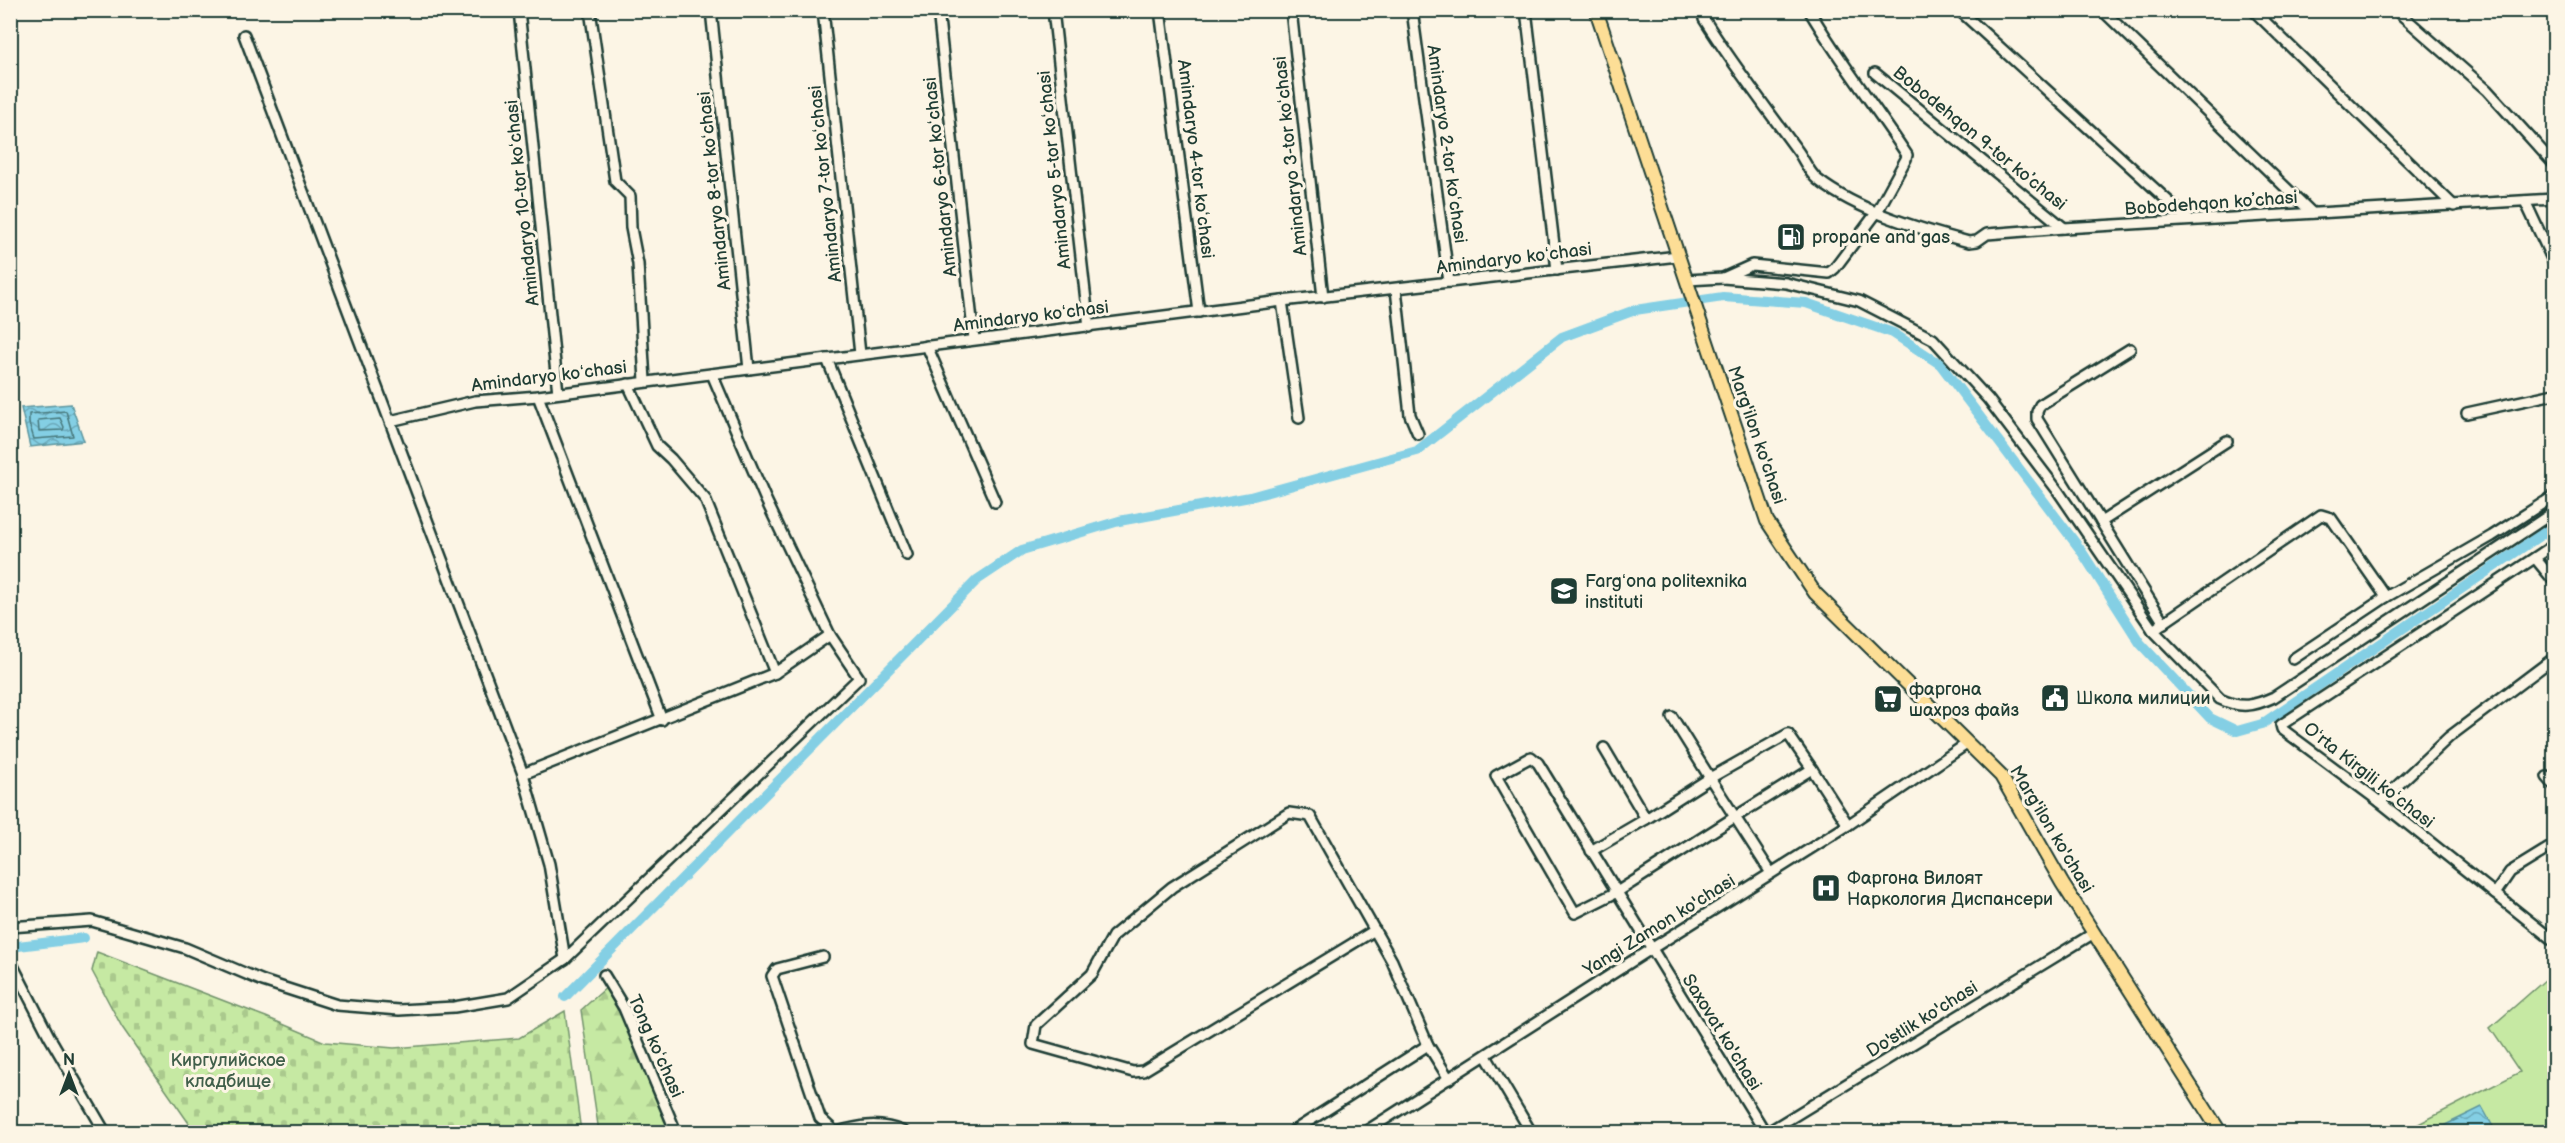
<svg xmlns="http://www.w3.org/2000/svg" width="2565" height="1143" font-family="'Balsamiq Sans',sans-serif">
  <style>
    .green { fill: #c6e9a3; stroke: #72936c; stroke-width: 1.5 }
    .forest { fill: url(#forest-firs); stroke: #72936c; stroke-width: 1.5 }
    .cemetery { fill: url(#cemetery-stones); stroke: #72936c; stroke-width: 1.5 }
    .water { fill: url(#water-waves); stroke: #5c959e; stroke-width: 1.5 }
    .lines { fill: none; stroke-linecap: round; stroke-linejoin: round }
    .shore { stroke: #47777a; stroke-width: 1.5 }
    .canal { stroke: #84cfe4; stroke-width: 10 }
    .minor-casing { stroke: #1f3d34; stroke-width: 14 }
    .major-casing { stroke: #1f3d34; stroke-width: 16 }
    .minor { stroke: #fcf5e5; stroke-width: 9 }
    .major { stroke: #fdde96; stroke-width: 12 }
    .labels { text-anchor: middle; stroke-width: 6; stroke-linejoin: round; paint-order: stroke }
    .street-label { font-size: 18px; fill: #1f3d34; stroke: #fcf5e5 }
    .poi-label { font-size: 18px; fill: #1f3d34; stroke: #fcf5e5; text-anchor: start }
    .park-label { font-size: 18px; fill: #405f4a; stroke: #fcf5e5 }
  </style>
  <defs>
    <pattern id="forest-firs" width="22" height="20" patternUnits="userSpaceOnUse" patternTransform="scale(1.5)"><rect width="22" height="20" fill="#c6e9a3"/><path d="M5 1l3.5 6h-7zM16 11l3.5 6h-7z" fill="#aac98d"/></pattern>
    <pattern id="cemetery-stones" width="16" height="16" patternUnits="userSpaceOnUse" patternTransform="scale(1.5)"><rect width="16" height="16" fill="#c6e9a3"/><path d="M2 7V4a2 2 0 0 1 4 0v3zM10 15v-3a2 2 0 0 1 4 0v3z" fill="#aac98d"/></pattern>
    <pattern id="water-waves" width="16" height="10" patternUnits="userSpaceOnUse" patternTransform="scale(1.5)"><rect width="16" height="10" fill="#84cfe4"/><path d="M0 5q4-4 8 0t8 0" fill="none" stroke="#6ba9ba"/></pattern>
  </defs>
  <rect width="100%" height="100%" fill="#fcf5e5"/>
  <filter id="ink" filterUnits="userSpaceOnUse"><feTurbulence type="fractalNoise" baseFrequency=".0167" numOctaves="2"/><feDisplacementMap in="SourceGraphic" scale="12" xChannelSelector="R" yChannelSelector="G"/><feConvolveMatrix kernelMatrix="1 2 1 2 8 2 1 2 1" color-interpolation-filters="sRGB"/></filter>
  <g filter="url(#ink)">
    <path class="green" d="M 2546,979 L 2554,988 L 2554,1132 L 2403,1132 L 2520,1072 L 2490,1028 Z"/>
    <path class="forest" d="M 608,986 L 668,1123 L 669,1132 L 599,1132 L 581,1010 Z"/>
    <path class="cemetery" d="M 97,952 L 266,1017 L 325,1042 L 394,1048 L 519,1038 L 565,1011 L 581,1132 L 195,1132 L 122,1027 L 92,971 Z"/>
    <g class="water">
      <path d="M 71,404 L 84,441 L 30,447 L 21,408 Z"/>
      <path d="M 2482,1107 L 2496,1132 L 2431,1132 Z"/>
    </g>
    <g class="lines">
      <g class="shore">
        <path d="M 66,411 L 73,436 L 34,439 L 29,423 L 29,414 Z"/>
        <path d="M 60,418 L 64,427 L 63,430 L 39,431 L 38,420 Z"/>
      </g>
      <g class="canal">
        <path d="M 10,947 L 84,938"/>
        <path d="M 565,997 L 977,580 L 1022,550 L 1119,521 L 1250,497 L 1417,451 L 1562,337 L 1635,310 L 1723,297 L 1806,303 L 1893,333 L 1940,364 L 2080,549 L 2140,643 L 2210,718 L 2237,731 L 2262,724 L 2554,526"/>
      </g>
      <g class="minor-casing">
        <g id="minor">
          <path d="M 519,10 L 558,393"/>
          <path d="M 590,10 L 615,181 L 630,196 L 631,228 L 638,264 L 645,381"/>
          <path d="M 711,10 L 749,369"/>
          <path d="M 823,10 L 860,354"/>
          <path d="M 938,10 L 974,339"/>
          <path d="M 1053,10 L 1089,327"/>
          <path d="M 1160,10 L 1199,312"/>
          <path d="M 1291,10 L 1323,297"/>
          <path d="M 1412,10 L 1449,282"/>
          <path d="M 1526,10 L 1557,270"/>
          <path d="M 1959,10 L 2189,220"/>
          <path d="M 2102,10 L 2312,213"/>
          <path d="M 2253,10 L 2454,206"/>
          <path d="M 2396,10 L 2487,90 L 2554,164"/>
          <path d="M 1704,19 C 1733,65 1765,106 1797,150 C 1804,159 1808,172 1818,180 C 1858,211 1920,229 1969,242 L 1977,241 L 1987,234 L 2064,228 L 2554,199"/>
          <path d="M 244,35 L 523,774 L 549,864 L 565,959"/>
          <path d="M 1875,73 L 2064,228"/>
          <path d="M 2525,201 L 2554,263"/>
          <path d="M 1723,278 L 1786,283 L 1859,301 L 1933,339 L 1988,399 L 2058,491 L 2153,630 L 2220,699 C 2241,709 2254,706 2274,697 L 2554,512"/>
          <path d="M 1687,280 L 1723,278 L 1752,265 L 1829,273 L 1835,268 L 1877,212 L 1906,159 L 1907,155 C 1875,106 1839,61 1809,10"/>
          <path d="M 1396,289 L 1410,415 L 1418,434"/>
          <path d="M 1282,301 L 1299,418"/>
          <path d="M 927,346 L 995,502"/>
          <path d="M 2130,349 L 2040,405 L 2037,412 L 2037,419 L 2164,623"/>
          <path d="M 827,359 L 907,555"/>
          <path d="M 712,374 L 765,498 L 830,635"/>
          <path d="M 628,384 L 657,446 L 671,459 L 705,499 L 775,673"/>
          <path d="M 538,396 L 662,720"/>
          <path d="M 2467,413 L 2554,394"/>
          <path d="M 390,421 L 475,401 L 538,396 L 1282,301 L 1678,256"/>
          <path d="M 2101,522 L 2227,441"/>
          <path d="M 2554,545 L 2281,725 L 2282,729 L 2380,802 L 2554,941"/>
          <path d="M 2535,558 L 2554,581"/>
          <path d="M 2153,630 L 2321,515 L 2331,518 L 2386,597 L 2492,536 L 2554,496"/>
          <path d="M 2293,659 L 2386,597"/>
          <path d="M 1672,717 L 1710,778 L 1788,734 L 1812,769 L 1735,817 L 1771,873"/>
          <path d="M 1604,748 L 1646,819 L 1710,778 L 1735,817 L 1617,892 L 1538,763 L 1531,757 L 1496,776 L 1575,913 L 1617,892 L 1765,1132"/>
          <path d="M 1812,769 L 1848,825"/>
          <path d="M 2547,777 L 2554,785"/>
          <path d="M 2380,802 L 2449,737 L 2554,658"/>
          <path d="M 1591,851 L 1646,819"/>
          <path d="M 2495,894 L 2510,872 L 2554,845"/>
          <path d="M 10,927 L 92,921 L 185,948 L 263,981 L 337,1005 L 399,1010 L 454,1007 L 508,998 L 565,959 L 859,678 L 830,635 L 775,673 L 523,774"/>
          <path d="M 1375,930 L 1143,1071 L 1133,1072 L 1033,1044 L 1036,1025 L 1092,974 L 1113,936 L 1172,887 L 1289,813 L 1310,816 L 1392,961 L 1428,1045 L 1449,1079"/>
          <path d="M 823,957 L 777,969 L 772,976 L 820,1118 L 835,1132"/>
          <path d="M 11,962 L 49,1036 L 105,1132"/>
          <path d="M 604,975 L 624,1008 L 676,1132"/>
          <path d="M 1486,1056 L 1531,1132"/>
          <path d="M 837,1132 C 861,1125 880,1122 904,1132"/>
          <path d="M 1292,1132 L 1428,1045"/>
          <path d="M 1365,1132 L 1651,949 L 1848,825 L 1968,743"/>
          <path d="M 1768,1132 L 2094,933"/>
        </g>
      </g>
      <g class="major-casing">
        <path id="major" d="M 1596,10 L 1767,521 L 1815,593 L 2001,776 L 2062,883 L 2220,1132"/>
      </g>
      <use href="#minor" class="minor"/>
      <use href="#major" class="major"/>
    </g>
  </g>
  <defs>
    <g id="fuel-square" transform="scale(1.5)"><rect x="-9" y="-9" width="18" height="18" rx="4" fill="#1f3d34" stroke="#fcf5e5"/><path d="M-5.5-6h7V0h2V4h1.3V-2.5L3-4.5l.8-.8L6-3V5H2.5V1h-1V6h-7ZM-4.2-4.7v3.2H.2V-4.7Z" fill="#fff"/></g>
    <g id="university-square" transform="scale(1.5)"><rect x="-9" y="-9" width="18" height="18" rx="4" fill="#1f3d34" stroke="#fcf5e5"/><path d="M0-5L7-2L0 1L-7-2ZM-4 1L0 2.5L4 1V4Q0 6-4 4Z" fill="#fff"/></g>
    <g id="civic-square" transform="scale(1.5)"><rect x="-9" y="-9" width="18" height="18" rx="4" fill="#1f3d34" stroke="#fcf5e5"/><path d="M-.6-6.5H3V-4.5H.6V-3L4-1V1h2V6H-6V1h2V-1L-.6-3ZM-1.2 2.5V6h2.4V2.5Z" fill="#fff"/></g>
    <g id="supermarket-square" transform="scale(1.5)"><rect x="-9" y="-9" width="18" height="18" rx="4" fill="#1f3d34" stroke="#fcf5e5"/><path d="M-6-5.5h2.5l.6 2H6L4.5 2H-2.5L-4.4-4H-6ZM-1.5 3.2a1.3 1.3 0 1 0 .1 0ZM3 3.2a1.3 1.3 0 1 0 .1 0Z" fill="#fff"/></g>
    <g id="hospital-square" transform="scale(1.5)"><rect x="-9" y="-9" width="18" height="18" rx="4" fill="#1f3d34" stroke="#fcf5e5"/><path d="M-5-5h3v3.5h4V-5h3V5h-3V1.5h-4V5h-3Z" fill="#fff"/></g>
  </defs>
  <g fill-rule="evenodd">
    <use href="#fuel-square" x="1791" y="237"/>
    <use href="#university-square" x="1564" y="591"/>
    <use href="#civic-square" x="2055" y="698"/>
    <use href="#supermarket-square" x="1888" y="699"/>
    <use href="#hospital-square" x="1826" y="888"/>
  </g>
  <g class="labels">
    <g class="street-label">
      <text transform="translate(1980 138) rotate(39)" y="6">Bobodehqon 9-tor koʼchasi</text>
      <text transform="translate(1447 144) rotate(82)" y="6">Amindaryo 2-tor koʻchasi</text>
      <text transform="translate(1290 156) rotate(-96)" y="6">Amindaryo 3-tor koʻchasi</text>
      <text transform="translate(1196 159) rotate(83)" y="6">Amindaryo 4-tor koʻchasi</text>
      <text transform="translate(1054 170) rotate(-96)" y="6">Amindaryo 5-tor koʻchasi</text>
      <text transform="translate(940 177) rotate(-96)" y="6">Amindaryo 6-tor koʻchasi</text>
      <text transform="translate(825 184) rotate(-96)" y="6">Amindaryo 7-tor koʻchasi</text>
      <text transform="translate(714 191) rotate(-96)" y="6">Amindaryo 8-tor koʻchasi</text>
      <text transform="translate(522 203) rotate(-96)" y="6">Amindaryo 10-tor koʻchasi</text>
      <text transform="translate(2211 203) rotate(-4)" y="6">Bobodehqon koʼchasi</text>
      <text transform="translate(1514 258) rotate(-7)" y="6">Amindaryo koʻchasi</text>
      <text transform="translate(1031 316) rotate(-7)" y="6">Amindaryo koʻchasi</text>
      <text transform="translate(549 376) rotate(-7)" y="6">Amindaryo koʻchasi</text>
      <text transform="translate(1757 435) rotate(71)" y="6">Marg'ilon ko'chasi</text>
      <text transform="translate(2369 775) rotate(38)" y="6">Oʻrta Kirgili koʻchasi</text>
      <text transform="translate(2052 829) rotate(59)" y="6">Marg'ilon ko'chasi</text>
      <text transform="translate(1659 925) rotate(-32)" y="6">Yangi Zamon ko'chasi</text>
      <text transform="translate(1922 1019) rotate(-32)" y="6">Do'stlik ko'chasi</text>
      <text transform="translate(1722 1032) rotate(58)" y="6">Saxovat ko'chasi</text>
      <text transform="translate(656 1046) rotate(66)" y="6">Tong koʻchasi</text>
    </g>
    <g class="poi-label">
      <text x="1812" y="243">propane and gas</text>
      <text x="1585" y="587">Fargʻona politexnika<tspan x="1585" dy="21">instituti</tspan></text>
      <text x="1909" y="695">фаргона<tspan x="1909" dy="21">шахроз файз</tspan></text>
      <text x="2076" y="704">Школа милиции</text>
      <text x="1847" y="884">Фаргона Вилоят<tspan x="1847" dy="21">Наркология Диспансери</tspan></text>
    </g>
    <g class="park-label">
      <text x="228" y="1066">Киргулийское<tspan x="228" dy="21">кладбище</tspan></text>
    </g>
  </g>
  <rect width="2565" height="1143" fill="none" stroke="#fcf5e5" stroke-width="36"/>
  <rect x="18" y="18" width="2529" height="1107" fill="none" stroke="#1f3d34" stroke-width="2" filter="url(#ink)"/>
  <g transform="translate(69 1074)" stroke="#fcf5e5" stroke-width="4.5" paint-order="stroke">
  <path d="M0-4.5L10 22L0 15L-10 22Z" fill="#1f3d34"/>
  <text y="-9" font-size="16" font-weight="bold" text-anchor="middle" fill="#1f3d34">N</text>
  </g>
</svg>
